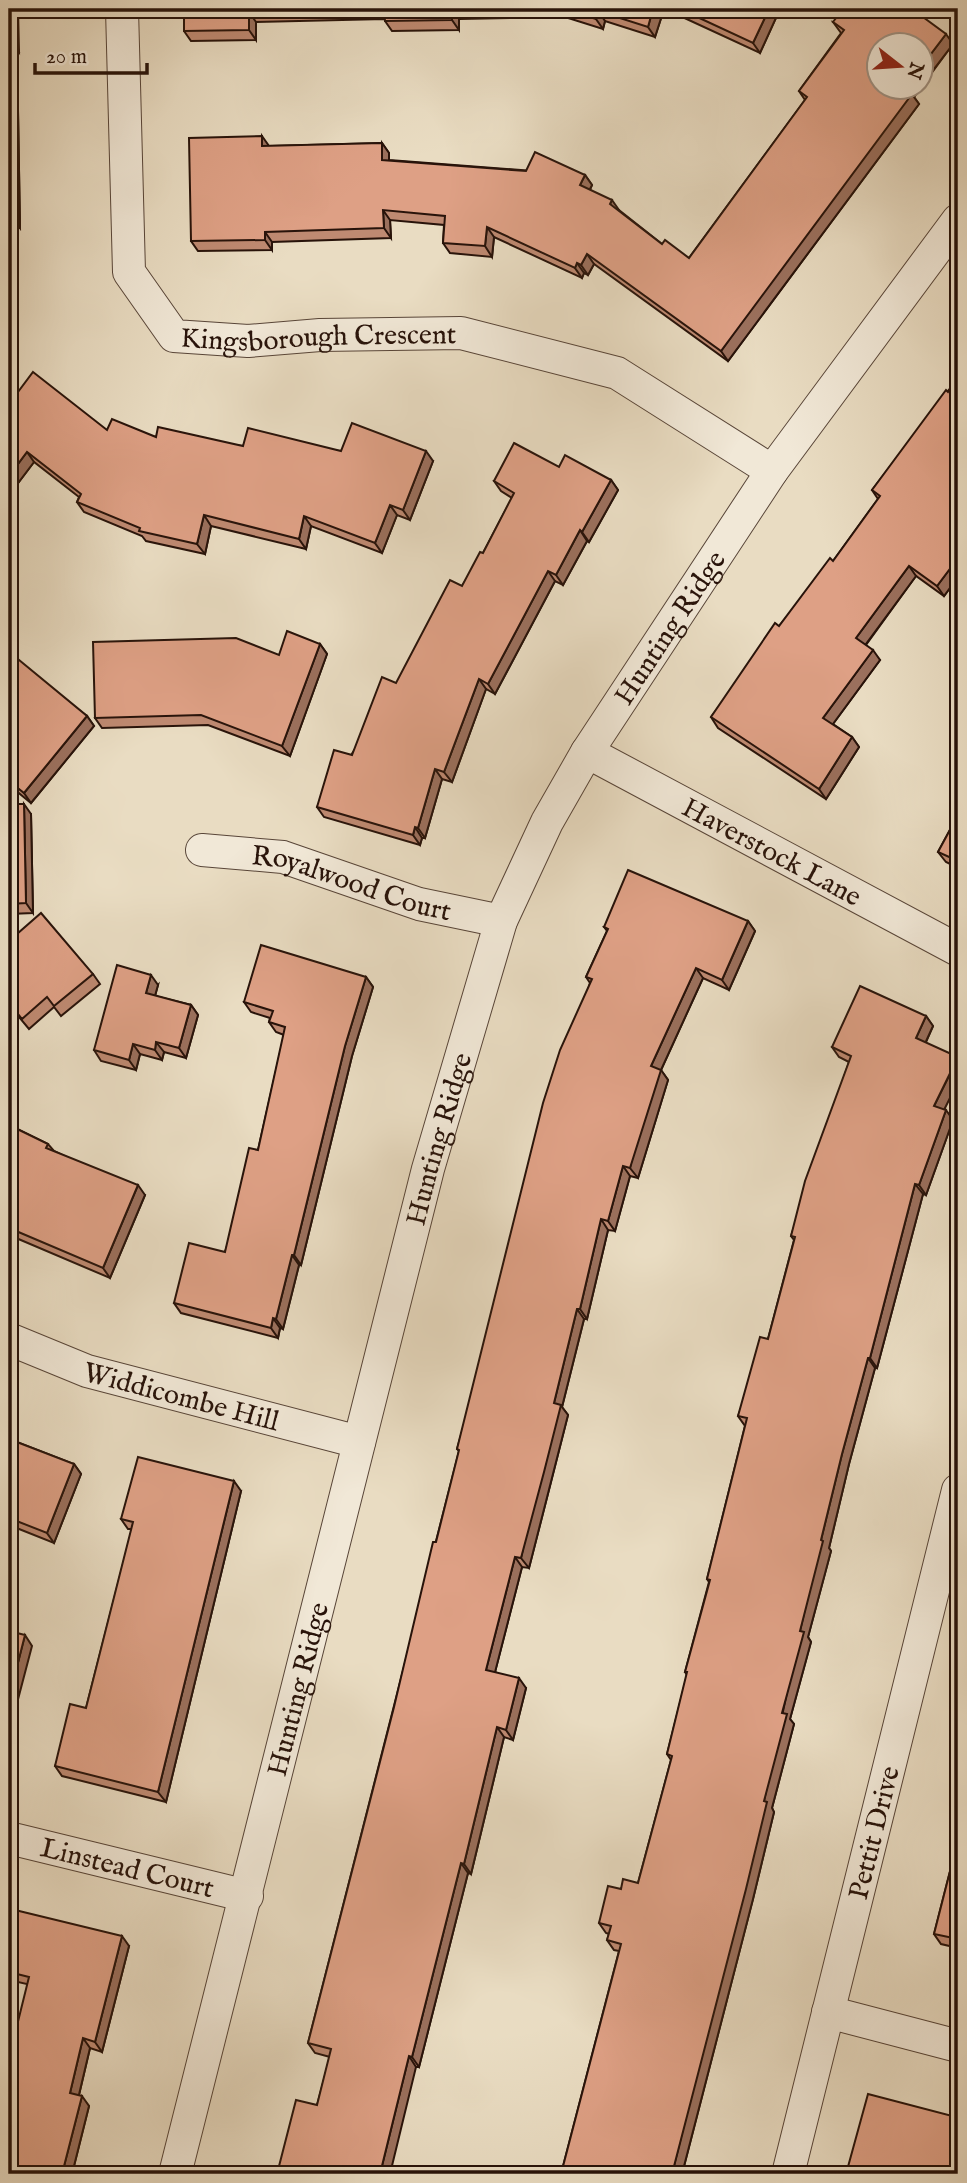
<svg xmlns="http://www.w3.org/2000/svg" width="967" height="2183" font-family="'IM FELL English',serif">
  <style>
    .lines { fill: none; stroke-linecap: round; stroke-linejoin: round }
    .minor-casing { stroke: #584538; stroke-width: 34 }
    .minor { stroke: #f1e8d7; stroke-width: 32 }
    .wall { fill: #bf8a72; stroke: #28130a; stroke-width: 2 }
    .shaded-wall { fill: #9b705d; stroke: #28130a; stroke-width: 2 }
    .building { fill: #dea085; stroke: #28130a; stroke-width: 2 }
    .labels { text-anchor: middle; stroke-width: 5; stroke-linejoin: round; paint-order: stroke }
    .street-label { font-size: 28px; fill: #28130a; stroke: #f1e8d7 }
  </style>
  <rect width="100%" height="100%" fill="#e9dcc2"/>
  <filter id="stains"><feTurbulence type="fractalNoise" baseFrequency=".00286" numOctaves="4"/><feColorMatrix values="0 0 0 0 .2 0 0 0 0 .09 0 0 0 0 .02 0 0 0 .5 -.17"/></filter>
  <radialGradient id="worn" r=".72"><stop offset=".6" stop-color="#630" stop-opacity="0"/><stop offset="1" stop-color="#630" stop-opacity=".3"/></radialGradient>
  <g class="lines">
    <g class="minor-casing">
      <g id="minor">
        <path id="s1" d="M 122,9 L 129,272 L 174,336 L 248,341 L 320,335 L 461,333 L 617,373 L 772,471"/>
        <path id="s2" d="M 587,752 L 958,950"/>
        <path id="s3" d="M 202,850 L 283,857 L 419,904 L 501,921"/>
        <path id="s4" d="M 9,1339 L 87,1371 L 359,1442"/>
        <path id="s5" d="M 9,1838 L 247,1896"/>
        <path d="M 828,2012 L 958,2046"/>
        <path id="s6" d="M 175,2174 L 428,1169 L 501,921 L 547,822 L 587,752 L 772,471 L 958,220"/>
        <path id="s7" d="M 788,2174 L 958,1490"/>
      </g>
    </g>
    <use href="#minor" class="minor"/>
  </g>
  <g class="wall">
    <path d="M 9,9 L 19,52 L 17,52 L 20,228 L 11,228 L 11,244 L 9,244 Z"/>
    <path d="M 184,9 L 664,9 L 655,37 L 605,21 L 603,29 L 565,17 L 459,19 L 459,30 L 392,31 L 385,21 L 385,19 L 256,22 L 256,40 L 191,41 L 184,31 Z"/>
    <path d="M 665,9 L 780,9 L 760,53 Z"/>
    <path d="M 833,22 L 953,44 L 914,97 L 919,104 L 728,361 L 594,264 L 588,275 L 584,273 L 582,278 L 494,237 L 492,257 L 450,253 L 443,243 L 444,225 L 390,220 L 391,238 L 272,242 L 272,250 L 198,251 L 191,241 L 269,146 L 382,143 L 389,153 L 389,160 L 585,175 L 592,185 L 590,190 L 619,210 L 662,244 L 689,258 L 805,100 L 799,91 L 841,33 Z"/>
    <path d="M 958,378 L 958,577 L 944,596 L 916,576 L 866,645 L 880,660 L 833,724 L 852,737 L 859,747 L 826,799 L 718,728 L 711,717 L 779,626 L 833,561 L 878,499 L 872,490 Z"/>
    <path d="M 9,404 L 107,430 L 156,437 L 243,446 L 341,451 L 433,461 L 410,520 L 397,515 L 382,553 L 311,526 L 306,549 L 211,526 L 205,554 L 146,541 L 142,536 L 84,512 L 77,502 L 79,497 L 34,462 L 9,495 Z"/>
    <path d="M 559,467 L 611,480 L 618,490 L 589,542 L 587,541 L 563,585 L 555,581 L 495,694 L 486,689 L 452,782 L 442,779 L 425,838 L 422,838 L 420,845 L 324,817 L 317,807 L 462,586 L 483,553 L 512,498 L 501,491 L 494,481 Z"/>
    <path d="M 320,644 L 327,654 L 290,756 L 208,725 L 102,728 L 95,718 L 279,655 Z"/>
    <path d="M 9,660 L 87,716 L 94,726 L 31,803 L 9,785 Z"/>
    <path d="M 9,804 L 31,814 L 33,913 L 9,914 Z"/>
    <path d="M 958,815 L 958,868 L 946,862 L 938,852 Z"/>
    <path d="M 748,921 L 755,931 L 729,990 L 703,978 L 661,1070 L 668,1080 L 638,1178 L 630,1176 L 615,1231 L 608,1230 L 587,1319 L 584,1319 L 562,1407 L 568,1415 L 551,1482 L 529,1568 L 522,1567 L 495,1672 L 526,1688 L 513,1740 L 504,1737 L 471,1874 L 468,1873 L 419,2067 L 416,2067 L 317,2105 L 330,2057 L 315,2053 L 308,2043 L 459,1451 L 457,1449 L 590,983 L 586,977 L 607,931 L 604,927 Z"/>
    <path d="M 9,941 L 93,974 L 100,984 L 61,1016 L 54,1007 L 29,1029 L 9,1005 Z"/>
    <path d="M 366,977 L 373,987 L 352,1056 L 301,1265 L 299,1265 L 283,1329 L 280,1328 L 278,1338 L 181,1313 L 174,1303 L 225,1252 L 258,1150 L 284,1035 L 276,1032 L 269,1022 L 270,1018 L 251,1012 L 244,1002 Z"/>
    <path d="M 158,985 L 155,996 L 191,1005 L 198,1015 L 186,1058 L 164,1052 L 162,1060 L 140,1054 L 136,1070 L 101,1061 L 94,1050 Z"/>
    <path d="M 926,1016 L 933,1026 L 926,1042 L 945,1110 L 953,1120 L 926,1195 L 923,1194 L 877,1368 L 875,1368 L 849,1464 L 829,1548 L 831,1551 L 808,1637 L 811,1642 L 790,1719 L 794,1724 L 772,1808 L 774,1812 L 753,1899 L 682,2174 L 561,2174 L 619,1951 L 614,1950 L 607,1940 L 609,1934 L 606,1933 L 599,1923 L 621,1889 L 638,1883 L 671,1760 L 667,1754 L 687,1675 L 685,1672 L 709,1582 L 707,1579 L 745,1426 L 738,1416 L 768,1339 L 794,1240 L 791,1236 L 849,1062 L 839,1057 L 832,1047 Z"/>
    <path d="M 9,1125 L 48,1144 L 54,1151 L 145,1195 L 110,1278 L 9,1235 Z"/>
    <path d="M 9,1439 L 74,1464 L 81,1474 L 54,1543 L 9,1525 Z"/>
    <path d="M 241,1491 L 166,1802 L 62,1776 L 55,1766 L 86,1708 L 132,1529 L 128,1529 L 121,1519 Z"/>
    <path d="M 958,1840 L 958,1948 L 941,1944 L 934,1934 Z"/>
    <path d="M 9,1937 L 129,1946 L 102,2052 L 90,2048 L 79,2095 L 89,2106 L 72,2174 L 27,1984 L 9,1980 Z"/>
  </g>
  <g class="shaded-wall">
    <path d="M 11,9 L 18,9 L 19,52 L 12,42 Z"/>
    <path d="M 452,9 L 459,19 L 459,30 L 452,20 Z"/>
    <path d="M 653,9 L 664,9 L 655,37 L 648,27 Z"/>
    <path d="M 769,9 L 780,9 L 760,53 L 753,43 Z"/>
    <path d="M 598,11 L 605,21 L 603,29 L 596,19 Z"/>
    <path d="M 249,12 L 256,22 L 256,40 L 249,30 Z"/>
    <path d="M 946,34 L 953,44 L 921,86 L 921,67 Z"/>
    <path d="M 10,42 L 17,52 L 20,228 L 13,218 Z"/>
    <path d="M 906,88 L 921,88 L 914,97 L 919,104 L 728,361 L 721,351 Z"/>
    <path d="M 262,136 L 269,146 L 262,146 Z"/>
    <path d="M 382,143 L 389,153 L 389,170 L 382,160 Z"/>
    <path d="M 585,175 L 592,185 L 587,195 L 580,185 Z"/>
    <path d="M 612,200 L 619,210 L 617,214 L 610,204 Z"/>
    <path d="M 383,210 L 390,220 L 391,238 L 384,228 Z"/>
    <path d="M 9,224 L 11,228 L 11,244 L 9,240 Z"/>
    <path d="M 487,227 L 494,237 L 492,257 L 485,246 Z"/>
    <path d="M 265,232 L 272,242 L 272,250 L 265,240 Z"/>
    <path d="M 587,254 L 594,264 L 588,275 L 581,265 Z"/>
    <path d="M 577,263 L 584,273 L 582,278 L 575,268 Z"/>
    <path d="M 426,451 L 433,461 L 410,520 L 403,510 Z"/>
    <path d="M 27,452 L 34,462 L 9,495 L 9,476 Z"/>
    <path d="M 611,480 L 618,490 L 589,542 L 582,532 Z"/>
    <path d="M 390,505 L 397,515 L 382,553 L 375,543 Z"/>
    <path d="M 204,515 L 211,526 L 205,554 L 197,544 Z"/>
    <path d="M 304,516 L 311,526 L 306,549 L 299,539 Z"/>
    <path d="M 580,530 L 587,541 L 563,585 L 556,575 Z"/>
    <path d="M 958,558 L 958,577 L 944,596 L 937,586 Z"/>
    <path d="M 909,566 L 916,576 L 863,648 L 856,638 Z"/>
    <path d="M 548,571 L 555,581 L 495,694 L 488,684 Z"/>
    <path d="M 320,644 L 327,654 L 290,756 L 282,746 Z"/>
    <path d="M 873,650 L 880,660 L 830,728 L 823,718 Z"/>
    <path d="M 479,679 L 486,689 L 452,782 L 444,772 Z"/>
    <path d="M 87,716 L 94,726 L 31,803 L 24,793 Z"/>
    <path d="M 852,737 L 859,747 L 826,799 L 819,789 Z"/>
    <path d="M 435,769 L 442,779 L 425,838 L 418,828 Z"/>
    <path d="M 24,804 L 31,814 L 33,913 L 26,903 Z"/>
    <path d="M 415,827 L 422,838 L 420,845 L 413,835 Z"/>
    <path d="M 748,921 L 755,931 L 729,990 L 722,980 Z"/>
    <path d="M 696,968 L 703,978 L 661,1070 L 668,1080 L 638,1178 L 630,1168 L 651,1066 Z"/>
    <path d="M 151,975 L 158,985 L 153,1003 L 146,993 Z"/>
    <path d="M 366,977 L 373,987 L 352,1056 L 301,1265 L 294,1255 L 345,1046 Z"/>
    <path d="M 191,1005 L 198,1015 L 186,1058 L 179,1048 Z"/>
    <path d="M 926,1016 L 933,1026 L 923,1048 L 916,1038 Z"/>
    <path d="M 156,1042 L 164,1052 L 162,1060 L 155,1050 Z"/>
    <path d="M 133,1044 L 140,1054 L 136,1070 L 129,1060 Z"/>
    <path d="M 958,1058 L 958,1082 L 941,1116 L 934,1106 Z"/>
    <path d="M 946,1110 L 953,1120 L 926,1195 L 919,1185 Z"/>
    <path d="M 623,1166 L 630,1176 L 615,1231 L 608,1221 Z"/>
    <path d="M 915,1184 L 923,1194 L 877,1368 L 870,1358 Z"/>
    <path d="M 138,1185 L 145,1195 L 110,1278 L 103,1268 Z"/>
    <path d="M 601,1219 L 608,1230 L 587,1319 L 580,1309 Z"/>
    <path d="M 292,1255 L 299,1265 L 283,1329 L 276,1319 Z"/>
    <path d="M 577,1309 L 584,1319 L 562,1407 L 568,1415 L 529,1568 L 521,1558 L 554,1403 Z"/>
    <path d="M 273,1318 L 280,1328 L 278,1338 L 271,1328 Z"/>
    <path d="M 868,1358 L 875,1368 L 849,1464 L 829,1548 L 831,1551 L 808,1637 L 811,1642 L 790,1719 L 794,1724 L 772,1808 L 774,1812 L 753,1899 L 682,2174 L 672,2174 L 764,1801 L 800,1631 L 821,1540 L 842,1454 Z"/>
    <path d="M 74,1464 L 81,1474 L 54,1543 L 47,1533 Z"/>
    <path d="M 234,1481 L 241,1491 L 166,1802 L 158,1792 Z"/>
    <path d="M 515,1557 L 522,1567 L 493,1680 L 486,1670 Z"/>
    <path d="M 25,1635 L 32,1646 L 11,1726 L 9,1723 L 9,1698 Z"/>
    <path d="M 519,1678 L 526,1688 L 513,1740 L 506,1730 Z"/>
    <path d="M 497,1727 L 504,1737 L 471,1874 L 464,1864 Z"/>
    <path d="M 461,1863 L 468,1873 L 419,2067 L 412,2057 Z"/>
    <path d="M 122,1936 L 129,1946 L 102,2052 L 95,2042 Z"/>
    <path d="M 83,2038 L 90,2048 L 77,2103 L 70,2093 Z"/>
    <path d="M 409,2056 L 416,2067 L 390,2174 L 380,2174 Z"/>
    <path d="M 82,2096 L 89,2106 L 72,2174 L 62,2174 Z"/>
  </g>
  <g class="building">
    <path d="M 9,9 L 11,9 L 12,42 L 10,42 L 13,218 L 9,218 Z"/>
    <path d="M 184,9 L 462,9 L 452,9 L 452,20 L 385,21 L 384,9 L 249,12 L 249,30 L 184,31 Z"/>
    <path d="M 563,9 L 653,9 L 648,27 L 598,11 L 596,19 Z"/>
    <path d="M 680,9 L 769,9 L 753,43 Z"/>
    <path d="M 843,9 L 912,9 L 946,34 L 921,67 L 921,46 L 879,46 L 879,88 L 906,88 L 905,89 L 912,94 L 721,351 L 587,254 L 581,265 L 577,263 L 575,268 L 487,227 L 485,246 L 443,243 L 445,216 L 383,210 L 384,228 L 265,232 L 265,240 L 191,241 L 189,138 L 262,136 L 262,146 L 382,143 L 382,160 L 526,171 L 535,152 L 585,175 L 580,185 L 612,200 L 610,204 L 662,244 L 665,240 L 689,258 L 807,97 L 799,91 L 844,30 L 833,22 Z"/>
    <path d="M 33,372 L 107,430 L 112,419 L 156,437 L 158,427 L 243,446 L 248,428 L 341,451 L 352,423 L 426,451 L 403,510 L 390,505 L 375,543 L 304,516 L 299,539 L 204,515 L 197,544 L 139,531 L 140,528 L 77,502 L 81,494 L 27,452 L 9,476 L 9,404 Z"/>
    <path d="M 958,378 L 958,558 L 937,586 L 909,566 L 856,638 L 873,650 L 823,718 L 852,737 L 819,789 L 711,717 L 775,623 L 779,626 L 830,558 L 833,561 L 880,496 L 872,490 L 946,390 L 948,392 Z"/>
    <path d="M 514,443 L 559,467 L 565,455 L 611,480 L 582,532 L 580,530 L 556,575 L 548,571 L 488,684 L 479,679 L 444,772 L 435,769 L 418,828 L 415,827 L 413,835 L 317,807 L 334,750 L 352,755 L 382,677 L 396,683 L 450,580 L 462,586 L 480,552 L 483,553 L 514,493 L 494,481 Z"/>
    <path d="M 287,631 L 320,644 L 282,746 L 201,715 L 95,718 L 93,642 L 236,638 L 279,655 Z"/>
    <path d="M 13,655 L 87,716 L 24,793 L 9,781 L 9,660 Z"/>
    <path d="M 9,804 L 24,804 L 26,903 L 9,904 Z"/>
    <path d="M 958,815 L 958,861 L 938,852 Z"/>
    <path d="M 628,870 L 748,921 L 722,980 L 696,968 L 651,1066 L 661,1070 L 630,1168 L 623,1166 L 608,1221 L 601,1219 L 580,1309 L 577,1309 L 554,1403 L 561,1405 L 544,1472 L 521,1558 L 515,1557 L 486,1670 L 519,1678 L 506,1730 L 497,1727 L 464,1864 L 461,1863 L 412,2057 L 409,2056 L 380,2174 L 277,2174 L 296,2100 L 317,2105 L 331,2049 L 308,2043 L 394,1707 L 433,1542 L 436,1542 L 459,1450 L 457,1449 L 543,1103 L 560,1050 L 592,979 L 586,977 L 608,929 L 604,927 Z"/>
    <path d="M 41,913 L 93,974 L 54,1006 L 47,997 L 22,1019 L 9,1003 L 9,941 Z"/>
    <path d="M 261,945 L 366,977 L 345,1046 L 294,1255 L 292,1255 L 276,1319 L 273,1318 L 271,1328 L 174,1303 L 189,1243 L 225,1252 L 249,1148 L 258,1150 L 285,1027 L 269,1022 L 273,1011 L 244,1002 Z"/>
    <path d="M 117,965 L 151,975 L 146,993 L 191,1005 L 179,1048 L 156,1042 L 155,1050 L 133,1044 L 129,1060 L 94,1050 Z"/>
    <path d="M 860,986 L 926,1016 L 916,1038 L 958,1057 L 934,1106 L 946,1110 L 919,1185 L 915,1184 L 870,1358 L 868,1358 L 842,1454 L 821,1540 L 823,1541 L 800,1631 L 804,1632 L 782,1713 L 787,1714 L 764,1801 L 767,1802 L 746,1889 L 672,2174 L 561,2174 L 621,1944 L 607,1940 L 611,1926 L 599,1923 L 608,1886 L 621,1889 L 623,1879 L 638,1883 L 672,1756 L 667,1754 L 687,1672 L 685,1672 L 710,1580 L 707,1579 L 747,1418 L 738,1416 L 760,1337 L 768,1339 L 795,1237 L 791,1236 L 805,1181 L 851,1056 L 832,1047 Z"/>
    <path d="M 9,1125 L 48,1144 L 46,1148 L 138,1185 L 103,1268 L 9,1228 Z"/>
    <path d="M 9,1439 L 74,1464 L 47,1533 L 9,1518 Z"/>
    <path d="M 138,1457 L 234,1481 L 158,1792 L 55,1766 L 70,1704 L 86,1708 L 133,1522 L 121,1519 Z"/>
    <path d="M 9,1631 L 25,1635 L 9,1698 Z"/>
    <path d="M 958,1840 L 958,1939 L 934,1934 Z"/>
    <path d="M 15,1910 L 122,1936 L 95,2042 L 83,2038 L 70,2093 L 82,2096 L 62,2174 L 9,2174 L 9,2058 L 29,1977 L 9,1972 L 9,1937 Z"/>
    <path d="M 868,2094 L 952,2116 L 952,2113 L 958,2114 L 958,2174 L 846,2174 Z"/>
  </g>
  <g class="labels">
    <g class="street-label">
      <text dy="10" stroke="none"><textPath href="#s1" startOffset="486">Kingsborough Crescent</textPath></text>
      <text dy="10" stroke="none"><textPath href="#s6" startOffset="1634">Hunting Ridge</textPath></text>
      <text dy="10" stroke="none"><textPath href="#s2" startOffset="210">Haverstock Lane</textPath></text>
      <text dy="10" stroke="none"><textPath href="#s3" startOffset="154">Royalwood Court</textPath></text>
      <text dy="10" stroke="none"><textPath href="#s6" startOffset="1068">Hunting Ridge</textPath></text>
      <text dy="10" stroke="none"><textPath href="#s4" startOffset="182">Widdicombe Hill</textPath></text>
      <text dy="10" stroke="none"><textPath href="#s6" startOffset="500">Hunting Ridge</textPath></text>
      <text dy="10" stroke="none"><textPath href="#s7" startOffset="352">Pettit Drive</textPath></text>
      <text dy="10" stroke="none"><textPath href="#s5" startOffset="122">Linstead Court</textPath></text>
    </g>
  </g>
  <rect width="967" height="2183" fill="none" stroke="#e9dcc2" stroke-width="35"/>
  <rect x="10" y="10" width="946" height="2162" fill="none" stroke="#28130a" stroke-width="3.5"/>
  <rect x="18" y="18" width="932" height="2148" fill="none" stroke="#28130a" stroke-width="2"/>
  <g transform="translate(900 66) rotate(107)"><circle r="33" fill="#f1e8d7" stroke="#a19385" stroke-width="2"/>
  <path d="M0-5L12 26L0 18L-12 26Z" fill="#8f2418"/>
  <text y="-10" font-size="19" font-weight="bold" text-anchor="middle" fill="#28130a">N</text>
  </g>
  <path d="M35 63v10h112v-10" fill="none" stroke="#28130a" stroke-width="3.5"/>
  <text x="46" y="63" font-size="21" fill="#28130a" stroke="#f1e8d7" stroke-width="5" paint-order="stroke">20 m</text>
  <rect width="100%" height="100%" filter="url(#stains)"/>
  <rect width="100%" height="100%" fill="url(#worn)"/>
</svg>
